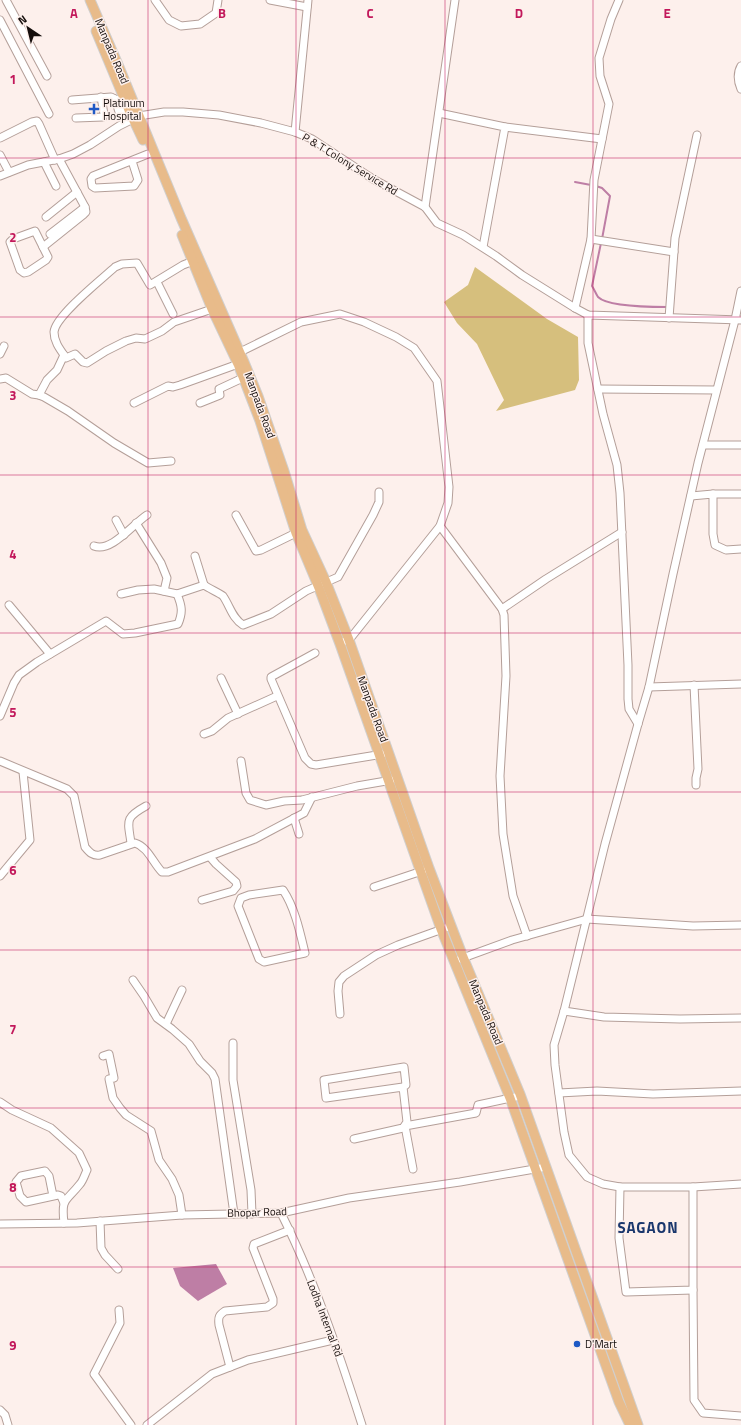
<svg xmlns="http://www.w3.org/2000/svg" width="741" height="1425" font-family="'Titillium Web',sans-serif">
  <style>
    .green { fill: #d6bf7d }
    .water { fill: #be7ea5 }
    .lines { fill: none; stroke-linecap: round; stroke-linejoin: round }
    .stream { stroke: #be7ea5; stroke-width: 2 }
    .minor-casing { stroke: #b49f99; stroke-width: 9 }
    .major-casing { stroke: #d0cfce; stroke-width: 11 }
    .minor { stroke: #fff; stroke-width: 7 }
    .major { stroke: #e8bb8a; stroke-width: 9 }
    .grid { fill: none; stroke: #c2185b; stroke-width: 1; stroke-opacity: 0.55 }
    .poi-dot { fill: #1e59c5; stroke: #fdf0ec; stroke-width: 1.5 }
    .labels { text-anchor: middle; stroke-width: 3; stroke-linejoin: round; paint-order: stroke }
    .street-label { font-size: 11px; fill: #150e0c; stroke: #fdf0ec }
    .poi-label { font-size: 11px; fill: #150e0c; stroke: #fdf0ec; text-anchor: start }
    .district-label { font-size: 15px; font-weight: bold; letter-spacing: 1px; fill: #1a376d; stroke: #fdf0ec }
    .grid-label { font-size: 13px; text-anchor: middle; font-weight: bold; fill: #c2185b; stroke: #fdf0ec; stroke-width: 3; stroke-linejoin: round; paint-order: stroke }
  </style>
  <rect width="100%" height="100%" fill="#fdf0ec"/>
  <path class="green" d="M 475,267 L 547,319 L 578,337 L 579,380 L 575,390 L 496,411 L 504,400 L 477,344 L 457,323 L 444,302 L 468,285 Z"/>
  <path class="water" d="M 216,1264 L 227,1284 L 198,1301 L 180,1286 L 173,1268 Z"/>
  <g class="lines">
    <g class="stream">
      <path d="M 575,182 L 591,185"/>
      <path d="M 596,186 L 602,188 L 610,196 L 602,239"/>
      <path d="M 601,243 L 592,286 C 594,289 596,294 598,297 C 608,307 652,307 667,307"/>
    </g>
    <g class="minor-casing">
      <g id="minor">
        <path d="M 6,0 L 47,76"/>
        <path d="M 155,0 L 169,20 L 181,26 L 200,24 L 216,13 L 218,0"/>
        <path d="M 270,0 L 307,7"/>
        <path d="M 0,20 L 49,114"/>
        <path d="M 741,66 C 737,73 738,82 741,89"/>
        <path d="M 115,99 L 119,112 L 133,109"/>
        <path d="M 72,100 L 111,97 L 117,100 L 124,99"/>
        <path d="M 439,113 L 505,127 L 483,247"/>
        <path d="M 76,118 L 103,117 L 104,114 L 101,97"/>
        <path d="M 505,127 L 602,139"/>
        <path d="M 295,132 L 308,0"/>
        <path d="M 0,138 L 32,122 L 37,121 L 39,124 L 55,160"/>
        <path d="M 0,155 L 9,172"/>
        <path d="M 132,161 L 138,180 L 134,186 L 95,188 L 92,186 L 91,179 L 93,176 L 148,154"/>
        <path d="M 44,162 L 56,186"/>
        <path d="M 0,176 L 28,165 L 59,159 L 73,154 L 90,145 L 119,126 L 139,116 L 164,112 L 183,112 L 219,115 L 261,123 L 295,132 L 312,139 L 373,179 L 425,207 L 437,223 L 463,235 L 496,256 L 522,275 L 575,308 L 588,315 L 741,320"/>
        <path d="M 425,207 L 455,0"/>
        <path d="M 46,217 L 77,192"/>
        <path d="M 35,231 L 48,257 L 46,260 L 28,272 L 24,273 L 20,270 L 10,242 L 13,239 Z"/>
        <path d="M 50,234 L 85,207"/>
        <path d="M 591,239 L 674,252"/>
        <path d="M 43,247 L 83,215 L 86,212 L 85,207 L 59,159"/>
        <path d="M 157,282 L 173,314"/>
        <path d="M 741,291 L 735,320 L 698,463 L 673,574 L 649,687 L 638,724 L 605,844 L 564,1011 L 554,1045 L 555,1065 L 564,1132 L 569,1155 L 587,1177 L 603,1184 L 620,1187 L 693,1187 L 741,1184"/>
        <path d="M 575,308 L 591,239 L 594,180 L 609,104 L 600,76 L 599,58 L 611,19 L 619,0"/>
        <path d="M 588,315 L 588,343 L 603,414 L 617,465 L 620,493 L 628,665 L 628,699 L 629,709 L 638,724"/>
        <path d="M 669,318 L 675,238 L 697,135"/>
        <path d="M 0,354 L 4,346"/>
        <path d="M 236,354 L 301,322 L 340,314 L 364,322 L 396,337 L 414,348 L 437,381 L 449,487 L 448,503 L 440,526 L 349,640 L 345,641"/>
        <path d="M 64,355 L 66,358 L 75,354 L 83,362 L 87,363 L 106,351 L 126,341 L 136,338 L 145,339 L 162,331 L 174,322 L 215,308"/>
        <path d="M 0,379 L 6,378 L 32,394 L 39,395 L 44,397 L 68,411 L 114,443 L 148,463 L 171,461"/>
        <path d="M 598,389 L 716,390"/>
        <path d="M 39,395 L 47,380 L 57,370 L 64,355 C 59,348 54,341 54,332 C 55,316 102,279 115,267 L 122,264 L 137,263 L 150,285 L 183,265 L 196,260"/>
        <path d="M 134,403 L 168,386 L 173,387 L 180,385 L 241,363"/>
        <path d="M 200,403 L 220,395 L 219,389 L 247,376"/>
        <path d="M 703,445 L 741,445"/>
        <path d="M 713,494 L 741,494"/>
        <path d="M 691,496 L 713,494 L 713,534 L 715,545 L 726,550 L 741,549"/>
        <path d="M 236,515 L 256,551 L 261,550 L 300,531"/>
        <path d="M 116,520 L 124,535"/>
        <path d="M 136,523 L 161,563 L 167,578 L 164,591"/>
        <path d="M 440,526 L 502,609 L 546,579 L 622,532"/>
        <path d="M 94,546 C 111,553 133,524 147,515"/>
        <path d="M 195,556 L 204,585"/>
        <path d="M 121,594 L 138,590 L 154,589 L 177,594 L 204,585 C 208,588 221,594 223,596 C 230,606 232,618 243,625 L 271,614 L 306,591 L 338,577 L 373,515 L 379,502 L 379,492"/>
        <path d="M 9,605 L 50,654"/>
        <path d="M 502,609 L 504,615 L 506,676 L 500,776 L 503,834 L 513,896 L 527,936"/>
        <path d="M 315,653 L 271,677 L 271,679 L 305,758 L 311,764 L 316,765 L 383,754"/>
        <path d="M 221,678 L 238,714"/>
        <path d="M 694,685 L 698,769 L 696,778 L 696,785"/>
        <path d="M 649,687 L 741,684"/>
        <path d="M 0,716 L 14,683 L 19,675 L 37,662 L 106,621 L 123,634 L 135,633 L 178,624 C 183,612 182,606 177,594"/>
        <path d="M 204,734 L 212,731 L 228,718 L 277,696"/>
        <path d="M 0,761 L 67,789 L 74,796 L 85,847 C 90,853 93,856 100,855 L 135,843 C 148,847 153,863 162,872 L 168,872 L 255,839 L 304,813 L 312,797"/>
        <path d="M 241,761 L 246,793 L 250,800 L 266,805 L 284,801 L 302,800 L 357,786 L 392,780"/>
        <path d="M 294,818 L 299,834"/>
        <path d="M 131,843 C 128,821 124,818 146,806"/>
        <path d="M 0,876 L 30,840 L 23,772"/>
        <path d="M 374,887 L 425,870"/>
        <path d="M 283,890 C 295,908 300,932 305,953 L 264,962 L 259,959 L 238,906 L 241,898 L 249,895 Z"/>
        <path d="M 202,900 L 233,891 L 237,886 L 236,882 L 216,864 L 210,857"/>
        <path d="M 460,959 L 512,940 L 587,919 L 693,926 L 741,925"/>
        <path d="M 133,980 L 144,996 L 157,1018 L 172,1029 L 189,1044 L 200,1061 L 212,1073 L 215,1079 L 234,1214"/>
        <path d="M 564,1011 L 604,1017 L 680,1019 L 741,1018"/>
        <path d="M 340,1014 L 338,991 L 339,982 L 344,976 L 376,955 L 398,945 L 451,926"/>
        <path d="M 166,1024 L 182,990"/>
        <path d="M 233,1043 L 233,1080 L 251,1190 L 252,1214"/>
        <path d="M 103,1056 L 109,1054 L 114,1078 L 109,1079 L 113,1098 L 120,1108 L 126,1115 L 151,1131 L 159,1160 L 172,1179 L 179,1195 L 182,1215"/>
        <path d="M 559,1093 L 597,1091 L 653,1094 L 741,1091"/>
        <path d="M 0,1102 L 12,1110 L 51,1128 L 79,1153 L 87,1170 C 85,1174 83,1181 80,1184 C 66,1202 61,1197 64,1223"/>
        <path d="M 354,1139 L 403,1128 L 407,1122 L 403,1087 L 406,1085 L 404,1067 L 324,1080 L 326,1098 L 403,1087"/>
        <path d="M 413,1169 L 405,1126 L 476,1113 L 478,1105 L 520,1096"/>
        <path d="M 620,1187 L 619,1238 L 626,1292 L 693,1290 L 693,1187"/>
        <path d="M 53,1196 L 49,1176 L 45,1171 L 21,1176 L 16,1182 L 20,1196 L 26,1202 L 58,1195 L 61,1196 L 64,1203"/>
        <path d="M 281,1213 C 315,1281 339,1353 362,1425"/>
        <path d="M 100,1221 L 101,1248 L 105,1255 L 118,1269"/>
        <path d="M 0,1224 L 77,1223 L 182,1215 L 281,1213 L 349,1198 L 460,1182 L 546,1167"/>
        <path d="M 693,1290 L 694,1400 L 703,1413 L 741,1416"/>
        <path d="M 119,1310 L 120,1323 L 94,1374 L 131,1425"/>
        <path d="M 230,1367 L 219,1325 C 218,1317 219,1315 225,1311 L 267,1307 L 273,1303 L 273,1299 L 253,1248 L 254,1244 L 290,1230"/>
        <path d="M 0,1410 L 5,1415 L 8,1425"/>
        <path d="M 147,1425 L 212,1374 L 248,1360 L 333,1340"/>
      </g>
    </g>
    <g class="major-casing">
      <g id="major">
        <path d="M 90,0 L 119,67 L 181,218 L 244,362 L 258,396 L 284,471 L 302,530 L 326,582 L 349,640 L 429,868 L 463,957 L 520,1094 L 638,1425"/>
        <path d="M 96,31 L 129,110 L 143,140"/>
        <path d="M 182,235 L 212,309 L 238,364 L 260,421 L 296,533 L 319,588 L 340,644 L 441,929 L 510,1098 L 619,1402 L 630,1425"/>
      </g>
    </g>
    <use href="#minor" class="minor"/>
    <use href="#major" class="major"/>
  </g>
  <path class="grid" d="M 148,0 L 148,1425M 296,0 L 296,1425M 445,0 L 445,1425M 593,0 L 593,1425M 0,158 L 741,158M 0,317 L 741,317M 0,475 L 741,475M 0,633 L 741,633M 0,792 L 741,792M 0,950 L 741,950M 0,1108 L 741,1108M 0,1267 L 741,1267"/>
  <g class="poi-dot">
    <path d="M92 103h4v4h4v4h-4v4h-4v-4h-4v-4h4z"/>
    <circle cx="577" cy="1344" r="4"/>
  </g>
  <g class="labels">
    <g class="street-label">
      <text transform="translate(112 51) rotate(67)" y="4">Manpada Road</text>
      <text transform="translate(350 164) rotate(31)" y="4">P &amp; T Colony Service Rd</text>
      <text transform="translate(260 405) rotate(70)" y="4">Manpada Road</text>
      <text transform="translate(373 709) rotate(70)" y="4">Manpada Road</text>
      <text transform="translate(486 1012) rotate(67)" y="4">Manpada Road</text>
      <text transform="translate(257 1212) rotate(-2)" y="4">Bhopar Road</text>
      <text transform="translate(325 1318) rotate(69)" y="4">Lodha Internal Rd</text>
    </g>
    <g class="poi-label">
      <text x="103" y="107">Platinum<tspan x="103" dy="13">Hospital</tspan></text>
      <text x="585" y="1348">D'Mart</text>
    </g>
    <g class="district-label">
      <text x="648" y="1233">SAGAON</text>
    </g>
  </g>
  <g class="grid-label">
    <text x="74" y="18">A</text>
    <text x="222" y="18">B</text>
    <text x="370" y="18">C</text>
    <text x="519" y="18">D</text>
    <text x="667" y="18">E</text>
    <text x="13" y="84">1</text>
    <text x="13" y="242">2</text>
    <text x="13" y="400">3</text>
    <text x="13" y="559">4</text>
    <text x="13" y="717">5</text>
    <text x="13" y="875">6</text>
    <text x="13" y="1034">7</text>
    <text x="13" y="1192">8</text>
    <text x="13" y="1350">9</text>
  </g>
  <g transform="translate(28 28) rotate(325)" stroke="#fdf0ec" stroke-width="3" paint-order="stroke">
  <path d="M0-3L7 15L0 10L-7 15Z" fill="#150e0c"/>
  <text y="-6" font-size="11" font-weight="bold" text-anchor="middle" fill="#150e0c">N</text>
  </g>
</svg>
